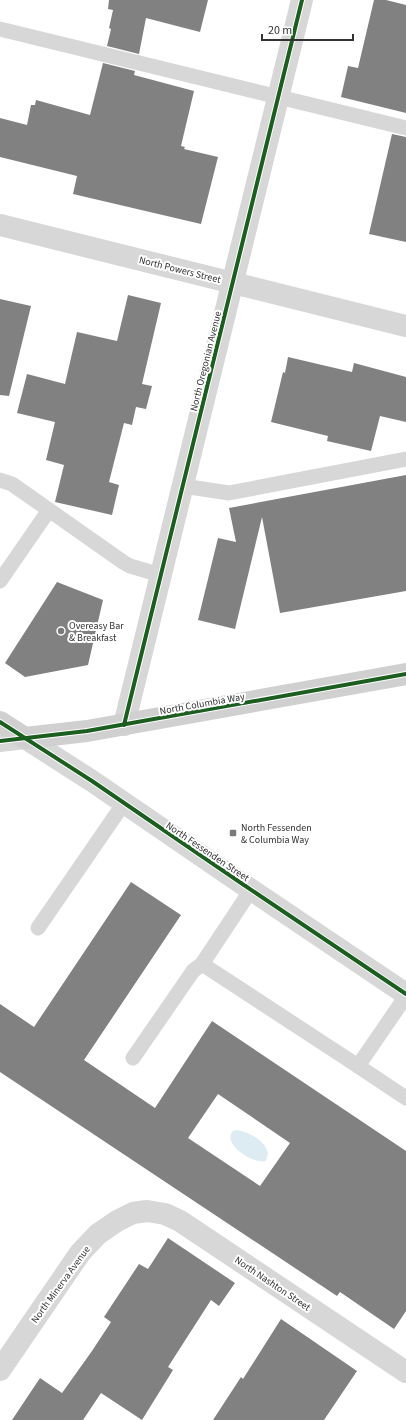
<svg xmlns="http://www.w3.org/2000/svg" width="406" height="1420" font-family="'Source Sans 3',sans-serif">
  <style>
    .water { fill: #ddebf3 }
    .building { fill: #818181; fill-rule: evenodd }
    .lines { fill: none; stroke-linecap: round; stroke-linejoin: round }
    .service { stroke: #d7d7d7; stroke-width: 15 }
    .minor { stroke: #d7d7d7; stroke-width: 22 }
    .tertiary { stroke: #d7d7d7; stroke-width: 22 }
    .secondary { stroke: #d0d0d0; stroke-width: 22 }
    .cycleway-casing { stroke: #fff; stroke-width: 6 }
    .cycleway { stroke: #1b5e20; stroke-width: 4 }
    .poi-dot { fill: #7a7a7a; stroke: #fff; stroke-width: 1.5 }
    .labels { text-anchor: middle; stroke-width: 4; stroke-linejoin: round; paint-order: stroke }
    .street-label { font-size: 10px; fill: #333; stroke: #fff }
    .poi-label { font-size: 10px; fill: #333; stroke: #fff; text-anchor: start }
  </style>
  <rect width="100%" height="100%" fill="#fff"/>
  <path class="water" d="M 237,1130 C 250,1132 265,1141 268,1153 L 266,1161 C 254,1165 221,1144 233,1131 Z"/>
  <g class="building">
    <path d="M 109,0 L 208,0 L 200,32 L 146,18 L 139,54 L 107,46 L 111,29 L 109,28 L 113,10 L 108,9 Z"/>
    <path d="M 374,0 L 386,0 L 406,5 L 406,113 L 341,97 L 348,66 L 358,68 Z"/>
    <path d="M 103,63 L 135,71 L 134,75 L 194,91 L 181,146 L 185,147 L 184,149 L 218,157 L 201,224 L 73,194 L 77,176 L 0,157 L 0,118 L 27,125 L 31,105 L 35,105 L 36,100 L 90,115 Z"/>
    <path d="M 392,134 L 406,137 L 406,242 L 369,234 Z"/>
    <path d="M 128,295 L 161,303 L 142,384 L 152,386 L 146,409 L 136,407 L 132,425 L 124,423 L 109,482 L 119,485 L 112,515 L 55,502 L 64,465 L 46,460 L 55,422 L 17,413 L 27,374 L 65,384 L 77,332 L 117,341 Z"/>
    <path d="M 0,299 L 31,306 L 9,396 L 0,395 Z"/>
    <path d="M 288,357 L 352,372 L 354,363 L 406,377 L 406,422 L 380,416 L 371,451 L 327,441 L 328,436 L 271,422 L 283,372 L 285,373 Z"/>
    <path d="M 406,475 L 406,591 L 280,613 L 262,517 L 235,629 L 198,620 L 218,538 L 236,542 L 229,508 Z"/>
    <path d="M 57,582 L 103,600 L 88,665 L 25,677 L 5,663 Z"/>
    <path d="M 131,882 L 181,915 L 84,1060 L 155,1108 L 212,1021 L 406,1151 L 406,1311 L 394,1329 L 340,1292 L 337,1296 L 0,1072 L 0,1004 L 34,1027 ZM 218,1094 L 290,1143 L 260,1186 L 188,1138 Z"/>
    <path d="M 168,1238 L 235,1283 L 219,1306 L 211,1300 L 168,1367 L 173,1370 L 142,1420 L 101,1393 L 83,1420 L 12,1420 L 40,1378 L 62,1393 L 92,1351 L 111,1322 L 104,1317 L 139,1264 L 148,1269 Z"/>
    <path d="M 281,1319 L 357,1371 L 324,1420 L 213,1420 L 241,1377 L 243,1379 Z"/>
  </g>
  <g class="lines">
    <g class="service">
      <path d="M 0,29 L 406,128"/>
      <path d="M 0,480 L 12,484 L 123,562 L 130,566 L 161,575"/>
      <path d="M 183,486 L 229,493 L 406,459"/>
      <path d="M 0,581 L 49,510"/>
      <path d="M 38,928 L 124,803"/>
      <path d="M 202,964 L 251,890"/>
      <path d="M 133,1058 L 193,971 L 202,964 L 358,1066 L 406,996"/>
      <path d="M 358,1066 L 406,1098"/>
    </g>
    <g class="minor">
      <path d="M 0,225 L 406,326"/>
      <path d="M 124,725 L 302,0"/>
      <path d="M 0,1370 L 80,1253 L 98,1234 L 117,1221 L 133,1213 L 147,1211 L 165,1214 L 180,1221 L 406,1372"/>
    </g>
    <path class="tertiary" d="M 0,741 L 25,738 L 92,781 L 241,883 L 406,994"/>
    <path class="secondary" d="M 0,722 L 25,738 L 87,731 L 406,674"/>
    <g class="cycleway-casing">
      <g id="cycleway">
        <path d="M 0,722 L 92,781 L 241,883 L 406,994"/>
        <path d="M 124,725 L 302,0"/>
        <path d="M 0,741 L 87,731 L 406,674"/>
      </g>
    </g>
    <use href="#cycleway" class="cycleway"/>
  </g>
  <g class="poi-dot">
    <circle cx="61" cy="631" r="4"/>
    <rect x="229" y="829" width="8" height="8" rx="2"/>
  </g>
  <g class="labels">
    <g class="street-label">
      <text transform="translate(180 269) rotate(14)" y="4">North Powers Street</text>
      <text transform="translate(205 361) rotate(-76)" y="4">North Oregonian Avenue</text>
      <text transform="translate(202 703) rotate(-10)" y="4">North Columbia Way</text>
      <text transform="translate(208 851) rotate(34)" y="4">North Fessenden Street</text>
      <text transform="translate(273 1283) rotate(34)" y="4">North Nashton Street</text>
      <text transform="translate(60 1284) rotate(-54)" y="4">North Minerva Avenue</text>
    </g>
    <g class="poi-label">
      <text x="69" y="629">Overeasy Bar<tspan x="69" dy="12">&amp; Breakfast</tspan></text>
      <text x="241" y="831">North Fessenden<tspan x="241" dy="12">&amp; Columbia Way</tspan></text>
    </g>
  </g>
  <path d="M262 34v6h91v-6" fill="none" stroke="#333333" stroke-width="2"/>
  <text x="268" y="34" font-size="12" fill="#333333" stroke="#ffffff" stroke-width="3" paint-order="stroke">20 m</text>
</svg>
